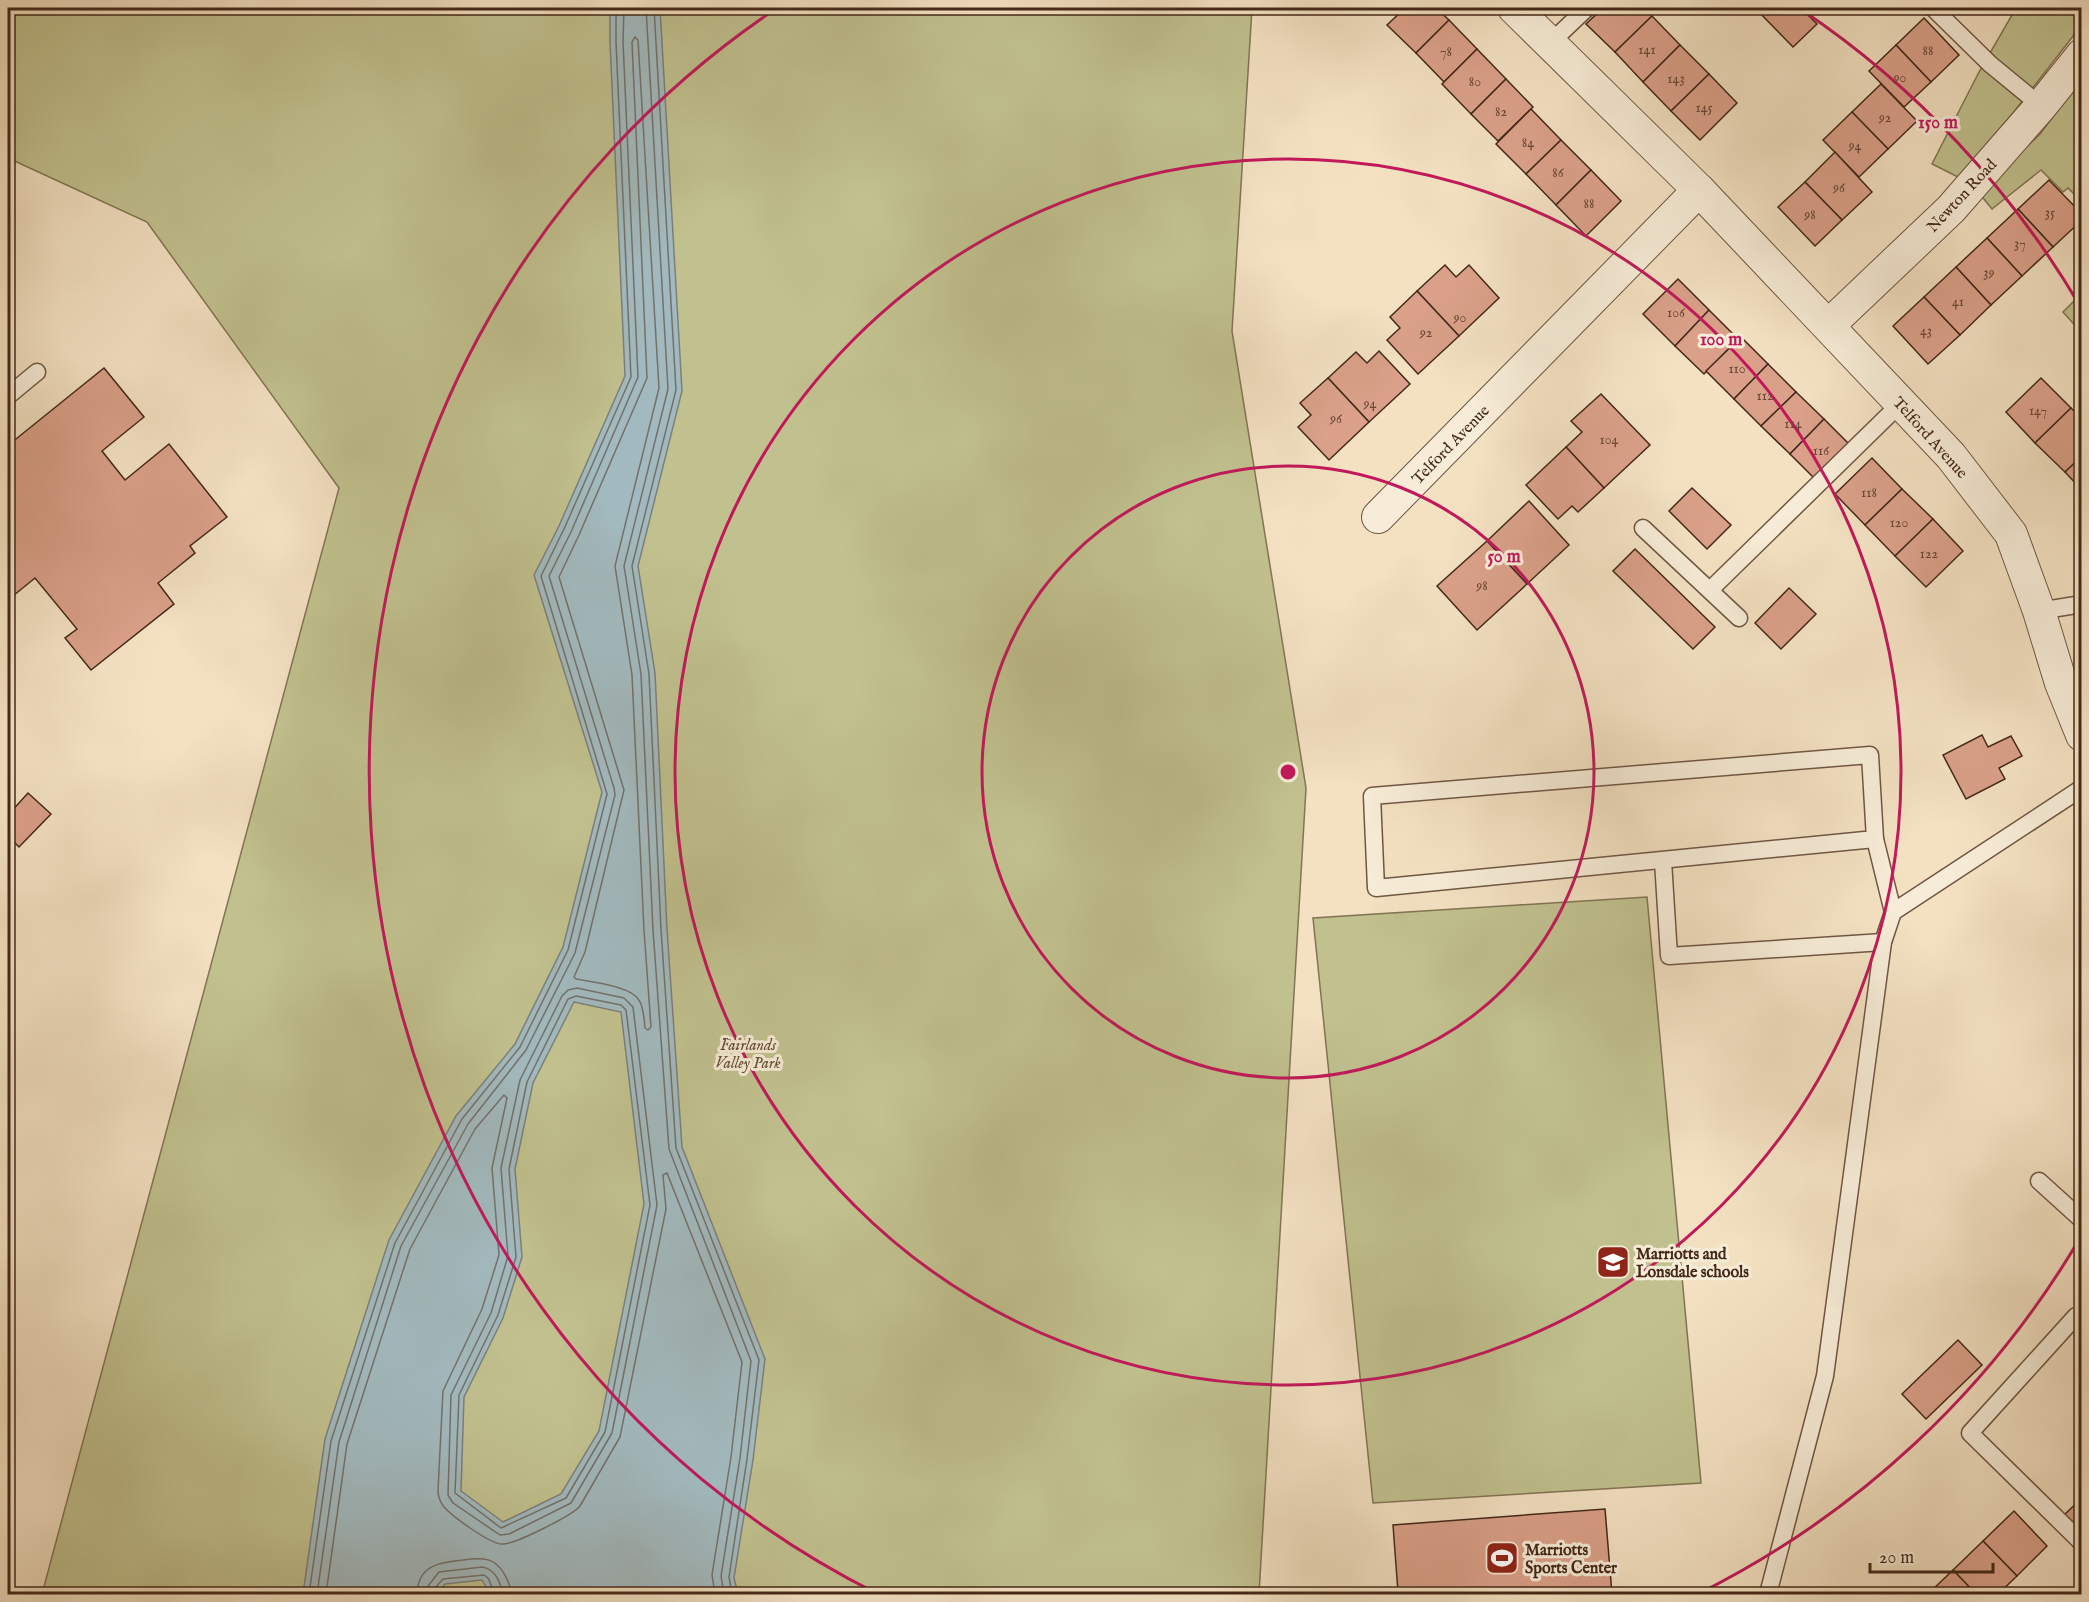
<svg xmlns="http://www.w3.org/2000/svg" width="2089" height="1602" font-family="'IM FELL English',serif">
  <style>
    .green { fill: #c1c18f; stroke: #827454; stroke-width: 1.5 }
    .water { fill: #a2babf; stroke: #7c807d; stroke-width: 1.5; fill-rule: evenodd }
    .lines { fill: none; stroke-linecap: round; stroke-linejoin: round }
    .shore { stroke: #73716c; stroke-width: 1.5 }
    .building { fill: #daa089; stroke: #442819; stroke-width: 1.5 }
    .lane-casing { stroke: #705643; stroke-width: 19 }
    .street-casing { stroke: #705643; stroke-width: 34 }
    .lane { stroke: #f7ecd7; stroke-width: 16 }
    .street { stroke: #f7ecd7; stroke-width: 32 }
    .ring { fill: none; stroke: #c2185b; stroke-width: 3 }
    .labels { text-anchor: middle; stroke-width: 6; stroke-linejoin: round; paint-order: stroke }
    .number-label { font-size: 14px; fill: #6a4635 }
    .street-label { font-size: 16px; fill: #442819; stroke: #f7ecd7 }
    .park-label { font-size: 16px; font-style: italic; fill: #634e36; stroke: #f7ecd7 }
    .poi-label { font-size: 16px; font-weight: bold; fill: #442819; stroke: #f7ecd7; text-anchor: start }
    .centre { fill: #c2185b; stroke: #f7ecd7; stroke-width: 3 }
    .ring-label { font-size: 18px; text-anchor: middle; font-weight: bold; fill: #c2185b; stroke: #f7ecd7; stroke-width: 6; stroke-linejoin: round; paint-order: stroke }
  </style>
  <rect width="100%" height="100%" fill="#f3e1c2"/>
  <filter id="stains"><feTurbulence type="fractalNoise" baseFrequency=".00333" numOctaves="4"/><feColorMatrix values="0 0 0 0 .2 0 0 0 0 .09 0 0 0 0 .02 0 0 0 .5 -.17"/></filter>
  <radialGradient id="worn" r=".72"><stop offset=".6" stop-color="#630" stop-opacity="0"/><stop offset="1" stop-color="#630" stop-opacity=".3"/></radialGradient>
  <g class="green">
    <path d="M 8,8 L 1252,8 L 1232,331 L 1306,788 L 1259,1594 L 42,1594 L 339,488 L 147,222 L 8,158 Z"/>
    <path d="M 2016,8 L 2081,8 L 2081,26 L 2013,113 L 1958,177 L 1932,164 L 1979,72 Z"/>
    <path d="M 2081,79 L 2081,201 L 2068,188 L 2063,192 L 2041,170 L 1992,209 L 1979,193 L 2040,134 Z"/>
    <path d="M 2081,294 L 2081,332 L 2063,312 Z"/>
    <path d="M 1647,897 L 1701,1483 L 1373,1503 L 1313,918 Z"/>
  </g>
  <path class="water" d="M 610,8 L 660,8 L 682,391 L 638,566 L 655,673 L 667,929 L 682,1147 L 765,1359 L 753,1460 L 734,1578 L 738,1594 L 490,1594 L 482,1580 L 445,1584 L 438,1594 L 303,1594 L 325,1439 L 389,1240 L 456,1116 L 515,1044 L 563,947 L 602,792 L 534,575 L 559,526 L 625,376 L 610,42 ZM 574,1002 L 621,1012 L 644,1204 L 599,1431 L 561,1494 L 503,1522 L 461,1491 L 464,1397 L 503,1318 L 522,1257 L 515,1169 L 533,1083 Z"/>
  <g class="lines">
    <g class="shore">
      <path d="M 646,8 L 668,389 L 624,566 L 641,674 L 653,930 L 669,1149 L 751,1361 L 740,1458 L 721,1576 L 724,1594"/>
      <path d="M 654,8 L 676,390 L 632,566 L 649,674 L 661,929 L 676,1148 L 759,1360 L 747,1459 L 729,1577 L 732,1594"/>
      <path d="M 635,37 L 638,40 L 659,388 L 615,566 L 632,675 L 644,930 L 651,1027 L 648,1030 L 645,1028 C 644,1019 644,1008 639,1000 C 631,986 592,982 576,979 L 574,977 L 585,952 L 624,790 L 559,577 L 579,535 L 647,378 L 632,42 Z"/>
      <path d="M 577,988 L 624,998 L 633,1007 L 657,1205 L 612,1433 L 571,1503 L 509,1534 L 500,1535 L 453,1503 L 448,1495 L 451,1395 L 491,1313 L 508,1256 L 501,1168 L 520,1080 L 562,996 L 568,990 Z"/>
      <path d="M 576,996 L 621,1005 L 626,1010 L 650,1205 L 605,1432 L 566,1498 L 501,1528 L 455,1493 L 459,1395 L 498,1315 L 516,1257 L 509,1169 L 527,1082 L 568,999 Z"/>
      <path d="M 309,1594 L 331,1441 L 395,1243 L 462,1119 L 520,1047 L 568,950 L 607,794 L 541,576 L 564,529 L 631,377 L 616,42 L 616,8"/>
      <path d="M 317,1594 L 339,1442 L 401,1246 L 468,1124 L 526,1050 L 575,953 L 615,795 L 614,788 L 549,576 L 571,532 L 638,377 L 623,42 L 624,8"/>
      <path d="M 326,1594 L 347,1444 L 410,1249 L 475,1129 L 504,1095 L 507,1098 L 492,1168 L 499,1255 L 482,1309 L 443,1391 L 438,1490 C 438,1496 440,1502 444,1507 C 453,1517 490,1544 502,1544 C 514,1545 573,1515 580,1506 L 620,1437 L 666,1209 L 663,1175 L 667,1173 L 742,1362 L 731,1457 L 712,1575 L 715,1594"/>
      <path d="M 417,1594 C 418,1565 440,1562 463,1560 C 483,1557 496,1557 506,1577 C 509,1583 511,1588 511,1594"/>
      <path d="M 426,1594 L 428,1586 L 439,1572 L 482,1567 C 495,1569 501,1582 502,1594"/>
      <path d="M 433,1594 L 434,1589 L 443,1579 L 484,1575 L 488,1578 L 495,1594"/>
    </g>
  </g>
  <g class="building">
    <path d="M 1389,8 L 1405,8 L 1397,15 Z"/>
    <path d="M 1405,8 L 1436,8 L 1449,20 L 1416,53 L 1387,25 Z"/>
    <path d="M 1603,8 L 1644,8 L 1652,16 L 1615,52 L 1586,24 Z"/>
    <path d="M 1755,8 L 1801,8 L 1817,24 L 1793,47 Z"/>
    <path d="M 1939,8 L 1958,8 L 1948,17 Z"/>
    <path d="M 1652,16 L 1680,45 L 1643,82 L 1615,52 Z"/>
    <path d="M 1924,18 L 1959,55 L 1931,82 L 1896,45 Z"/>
    <path d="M 1449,20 L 1477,49 L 1444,82 L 1416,53 Z"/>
    <path d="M 1680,45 L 1709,74 L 1671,111 L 1643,82 Z"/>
    <path d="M 1896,45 L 1931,82 L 1904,107 L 1869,71 Z"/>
    <path d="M 1477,49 L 1506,79 L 1471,114 L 1442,84 Z"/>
    <path d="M 1709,74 L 1737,103 L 1700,140 L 1671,111 Z"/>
    <path d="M 1506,79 L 1533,107 L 1498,141 L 1471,114 Z"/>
    <path d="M 1881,84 L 1917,121 L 1888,149 L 1852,112 Z"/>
    <path d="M 1531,109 L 1561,140 L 1526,174 L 1496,144 Z"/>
    <path d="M 1852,112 L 1888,149 L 1859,177 L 1823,140 Z"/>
    <path d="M 1561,140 L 1591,170 L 1556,205 L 1526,174 Z"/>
    <path d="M 1835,152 L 1872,192 L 1842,220 L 1805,182 Z"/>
    <path d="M 1591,170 L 1621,201 L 1586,236 L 1556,205 Z"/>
    <path d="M 2049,180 L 2082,214 L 2082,220 L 2053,247 L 2018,209 Z"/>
    <path d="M 1805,182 L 1842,220 L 1815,246 L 1778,207 Z"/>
    <path d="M 2018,209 L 2053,247 L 2022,276 L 1987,238 Z"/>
    <path d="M 1987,238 L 2022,276 L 1991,305 L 1956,267 Z"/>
    <path d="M 1445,265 L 1456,277 L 1469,265 L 1499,298 L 1459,336 L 1417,291 Z"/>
    <path d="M 1956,267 L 1991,305 L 1960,335 L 1924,297 Z"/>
    <path d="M 1678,279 L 1709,310 L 1675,346 L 1643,314 Z"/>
    <path d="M 1417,291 L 1459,336 L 1418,374 L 1387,340 L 1400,328 L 1390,317 Z"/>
    <path d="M 1924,297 L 1960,335 L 1928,364 L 1893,326 Z"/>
    <path d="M 1709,310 L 1738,339 L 1704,374 L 1675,346 Z"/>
    <path d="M 1741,337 L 1768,364 L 1734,399 L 1706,371 Z"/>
    <path d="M 1379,351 L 1410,384 L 1369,422 L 1328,378 L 1356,352 L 1367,363 Z"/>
    <path d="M 1768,364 L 1796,392 L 1761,426 L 1734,399 Z"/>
    <path d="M 104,368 L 144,417 L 102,451 L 125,480 L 169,444 L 227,517 L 190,546 L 195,553 L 158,583 L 174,604 L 91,670 L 65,638 L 77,629 L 35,578 L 8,600 L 8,439 L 11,443 Z"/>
    <path d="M 1328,378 L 1369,422 L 1329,460 L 1298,427 L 1311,415 L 1300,403 Z"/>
    <path d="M 2041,378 L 2071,408 L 2035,443 L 2006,412 Z"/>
    <path d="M 1796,392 L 1824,419 L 1790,454 L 1761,426 Z"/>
    <path d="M 1601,394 L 1650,445 L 1604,488 L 1566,447 L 1582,432 L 1571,421 Z"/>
    <path d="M 2071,408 L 2082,419 L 2082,456 L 2065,472 L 2035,443 Z"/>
    <path d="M 1824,419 L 1852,447 L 1817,481 L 1790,454 Z"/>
    <path d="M 1566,447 L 1604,488 L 1578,512 L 1572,506 L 1558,519 L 1526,485 Z"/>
    <path d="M 2082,456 L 2082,490 L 2065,472 Z"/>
    <path d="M 1872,458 L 1902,489 L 1865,525 L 1835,494 Z"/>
    <path d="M 1692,488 L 1731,525 L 1707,549 L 1669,511 Z"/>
    <path d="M 1902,489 L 1933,519 L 1895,556 L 1865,525 Z"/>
    <path d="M 1529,501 L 1569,545 L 1527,584 L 1487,541 Z"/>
    <path d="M 1933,519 L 1963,551 L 1926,587 L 1895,556 Z"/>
    <path d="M 1487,541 L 1527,584 L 1477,630 L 1437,586 Z"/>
    <path d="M 1635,549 L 1715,627 L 1693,649 L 1613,571 Z"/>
    <path d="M 1789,588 L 1816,614 L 1781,649 L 1755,623 Z"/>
    <path d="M 1982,735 L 1988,747 L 2011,736 L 2022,756 L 1999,768 L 2005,779 L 1966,799 L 1943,755 Z"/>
    <path d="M 28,793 L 51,814 L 19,847 L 8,836 L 8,815 Z"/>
    <path d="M 1958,1340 L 1982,1365 L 1926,1419 L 1902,1394 Z"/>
    <path d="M 2082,1498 L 2082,1534 L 2064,1515 Z"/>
    <path d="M 1605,1509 L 1612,1594 L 1360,1594 L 1398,1592 L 1393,1525 Z"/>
    <path d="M 2014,1511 L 2047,1546 L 2017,1576 L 1983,1541 Z"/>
    <path d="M 1983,1541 L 2017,1576 L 1998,1594 L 1976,1594 L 1953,1570 Z"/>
    <path d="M 1953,1570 L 1976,1594 L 1928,1594 Z"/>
  </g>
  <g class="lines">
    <g class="lane-casing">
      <g id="lane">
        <path d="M 1933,8 L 1990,64 L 2041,106"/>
        <path d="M 1549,44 L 1587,8"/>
        <path d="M 8,396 L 37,372"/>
        <path d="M 1643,528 L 1739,618"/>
        <path d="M 1710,590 L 1901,403"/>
        <path d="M 2039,611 L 2082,604"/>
        <path d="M 1870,755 L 1875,839 L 1376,888 L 1372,796 Z"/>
        <path d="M 1875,839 L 1893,912"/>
        <path d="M 1663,861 L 1669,956 L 1883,942"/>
        <path d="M 2039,1181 L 2082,1220"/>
        <path d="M 2076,1316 L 1970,1433 L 2082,1543"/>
        <path d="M 1768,1594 L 1825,1376 L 1883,942 L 1893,912 L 2082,788"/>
      </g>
    </g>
    <g class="street-casing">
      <g id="street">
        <path d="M 1514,8 L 1699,190 L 1951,456 L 2011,534 L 2039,611 L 2061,683 L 2082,735"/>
        <path d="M 1829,325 L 1951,209 L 2041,106 L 2082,55"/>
        <path d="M 1378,517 L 1699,190"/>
      </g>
    </g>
    <use href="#lane" class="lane"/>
    <use href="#street" class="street"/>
  </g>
  <g class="ring">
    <circle cx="1288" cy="772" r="306"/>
    <circle cx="1288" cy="772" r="613"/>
    <path d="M2080 1238A919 919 0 0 1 1698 1594M878 1594A919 919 0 0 1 774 10M1802 10A919 919 0 0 1 2080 306"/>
  </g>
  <defs>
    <g id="school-square" transform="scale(1.725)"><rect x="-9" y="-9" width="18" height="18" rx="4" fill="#8f2418" stroke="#f7ecd7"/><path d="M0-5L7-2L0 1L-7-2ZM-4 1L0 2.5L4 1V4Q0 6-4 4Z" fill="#fff"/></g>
    <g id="stadium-square" transform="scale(1.725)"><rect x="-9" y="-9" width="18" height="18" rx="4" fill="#8f2418" stroke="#f7ecd7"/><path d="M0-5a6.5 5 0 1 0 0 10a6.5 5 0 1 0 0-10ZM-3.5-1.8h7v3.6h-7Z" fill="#fff"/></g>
  </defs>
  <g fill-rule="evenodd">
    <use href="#school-square" x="1613" y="1262"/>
    <use href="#stadium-square" x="1502" y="1558"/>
  </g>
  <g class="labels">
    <g class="number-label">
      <text x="1647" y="54">141</text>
      <text x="1928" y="55">88</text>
      <text x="1446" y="56">78</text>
      <text x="1900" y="82">90</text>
      <text x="1676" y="83">143</text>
      <text x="1475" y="86">80</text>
      <text x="1704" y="112">145</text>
      <text x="1501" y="116">82</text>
      <text x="1885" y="122">92</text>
      <text x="1528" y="147">84</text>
      <text x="1855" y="150">94</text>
      <text x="1558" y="177">86</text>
      <text x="1839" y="192">96</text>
      <text x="1589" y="208">88</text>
      <text x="2050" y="217">35</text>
      <text x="1810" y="219">98</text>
      <text x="2020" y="248">37</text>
      <text x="1989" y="277">39</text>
      <text x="1958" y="306">41</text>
      <text x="1676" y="317">106</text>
      <text x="1460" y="322">90</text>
      <text x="1926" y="335">43</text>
      <text x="1426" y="337">92</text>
      <text x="1737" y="373">110</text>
      <text x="1765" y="400">112</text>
      <text x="1370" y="408">94</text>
      <text x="2038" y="415">147</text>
      <text x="1336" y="423">96</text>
      <text x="1793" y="428">114</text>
      <text x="1609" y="444">104</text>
      <text x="1821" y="455">116</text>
      <text x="1869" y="497">118</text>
      <text x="1899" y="527">120</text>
      <text x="1929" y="558">122</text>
      <text x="1482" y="590">98</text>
    </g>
    <g class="street-label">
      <text transform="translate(1961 195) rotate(-47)" y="6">Newton Road</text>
      <text transform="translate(1931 437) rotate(48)" y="6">Telford Avenue</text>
      <text transform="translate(1450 444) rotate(-46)" y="6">Telford Avenue</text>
    </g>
    <g class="park-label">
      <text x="748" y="1050">Fairlands<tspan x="748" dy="18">Valley Park</tspan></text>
    </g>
    <g class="poi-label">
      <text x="1636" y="1259">Marriotts and<tspan x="1636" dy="18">Lonsdale schools</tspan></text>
      <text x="1525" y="1555">Marriotts<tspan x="1525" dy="18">Sports Center</tspan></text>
    </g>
  </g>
  <circle cx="1288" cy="772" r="9" class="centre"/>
  <g class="ring-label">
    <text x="1938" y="128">150 m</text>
    <text x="1721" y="345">100 m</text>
    <text x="1504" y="562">50 m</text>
  </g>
  <rect width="2089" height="1602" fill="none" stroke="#f3e1c2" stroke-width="30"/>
  <rect x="9" y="9" width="2071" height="1584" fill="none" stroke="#442819" stroke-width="3"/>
  <rect x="15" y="15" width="2059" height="1572" fill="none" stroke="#442819" stroke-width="1.5"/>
  <path d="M1870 1563v9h123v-9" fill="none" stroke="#442819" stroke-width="3"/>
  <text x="1879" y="1563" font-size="18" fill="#442819" stroke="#f7ecd7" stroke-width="4.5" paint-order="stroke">20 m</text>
  <rect width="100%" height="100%" filter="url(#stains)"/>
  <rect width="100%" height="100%" fill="url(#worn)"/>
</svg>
